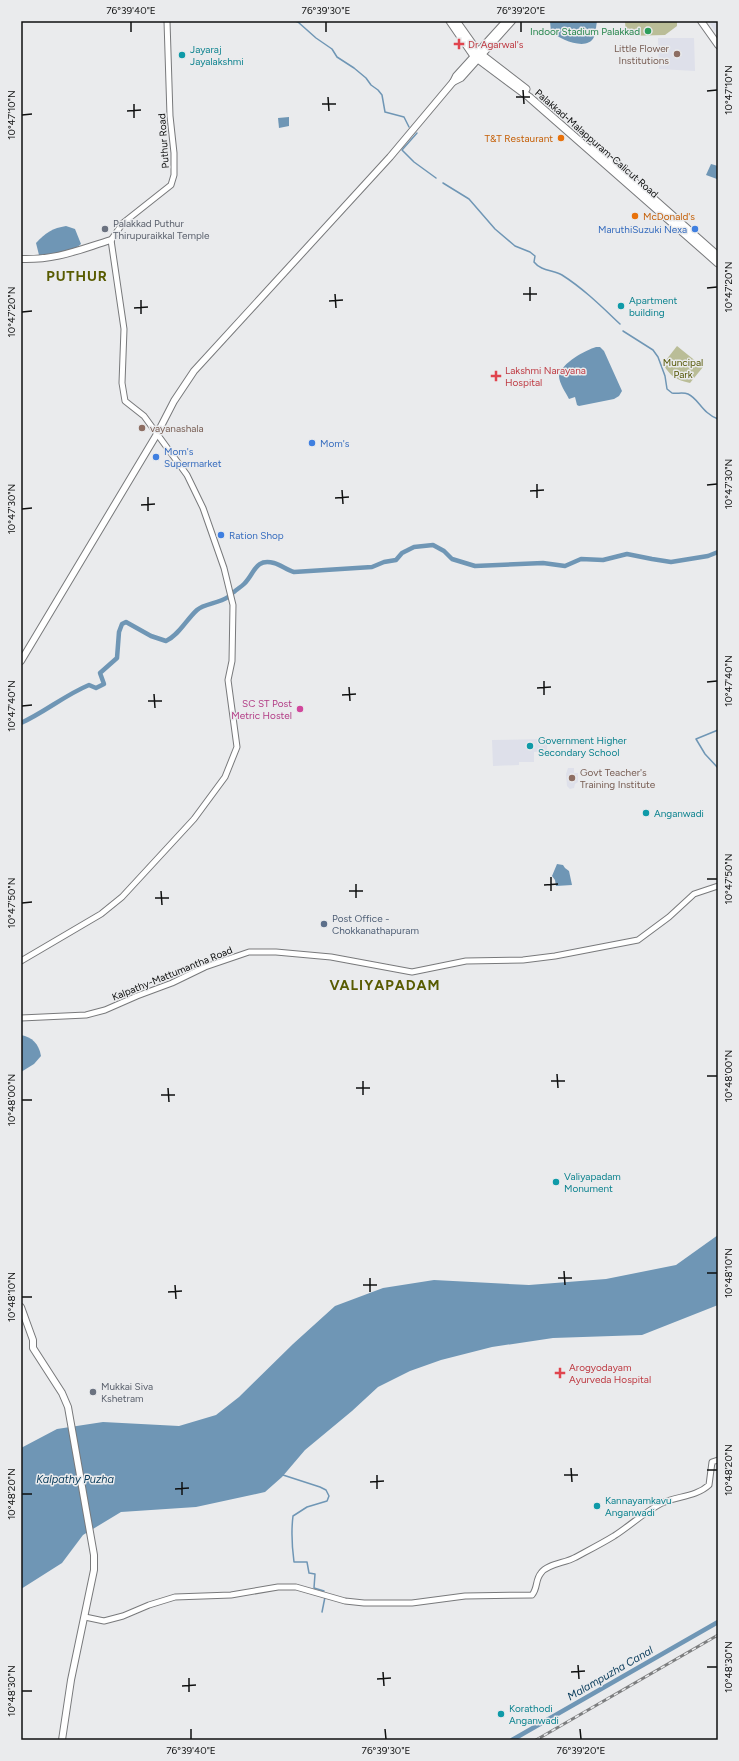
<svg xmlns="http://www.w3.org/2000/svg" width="739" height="1761" font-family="Figtree,sans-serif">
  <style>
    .built { fill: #dee0ea }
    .green { fill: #babd97 }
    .water { fill: #6f96b5 }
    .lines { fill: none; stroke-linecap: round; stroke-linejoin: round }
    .stream { stroke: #6f96b5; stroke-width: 1.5 }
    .canal { stroke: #6f96b5; stroke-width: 4.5 }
    .minor-casing { stroke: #78797b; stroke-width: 7 }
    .major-casing { stroke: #78797b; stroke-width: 8 }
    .highway-casing { stroke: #78797b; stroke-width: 9 }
    .minor { stroke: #fff; stroke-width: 5 }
    .major { stroke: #fff; stroke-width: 6 }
    .highway { stroke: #fff; stroke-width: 7 }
    .rail-casing { stroke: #7d7e7f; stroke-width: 3 }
    .rail { stroke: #eaebed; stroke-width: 1.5; stroke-dasharray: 4.5; stroke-linecap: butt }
    .ticks { fill: none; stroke: #0f1010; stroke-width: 1.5 }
    .leisure-dot { fill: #2e9e5b; stroke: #eaebed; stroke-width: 1.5 }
    .health-dot { fill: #e0444e; stroke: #eaebed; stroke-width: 1.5 }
    .education-dot { fill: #8d6e63; stroke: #eaebed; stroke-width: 1.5 }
    .culture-dot { fill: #0f9aa8; stroke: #eaebed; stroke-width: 1.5 }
    .food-dot { fill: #e8710a; stroke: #eaebed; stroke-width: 1.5 }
    .worship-dot { fill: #6b7280; stroke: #eaebed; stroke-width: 1.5 }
    .shop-dot { fill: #3f7fe0; stroke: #eaebed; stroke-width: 1.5 }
    .hotel-dot { fill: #d1479c; stroke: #eaebed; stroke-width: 1.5 }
    .service-dot { fill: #5c6f8a; stroke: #eaebed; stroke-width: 1.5 }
    .labels { text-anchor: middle; stroke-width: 3; stroke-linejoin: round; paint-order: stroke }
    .leisure-label { font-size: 10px; fill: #27864d; stroke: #eaebed; text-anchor: end }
    .health-label { font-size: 10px; fill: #be3a42; stroke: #eaebed; text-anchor: start }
    .education-label { font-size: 10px; fill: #785e54; stroke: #eaebed; text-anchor: start }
    .culture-label { font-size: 10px; fill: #0d838f; stroke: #eaebed; text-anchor: start }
    .food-label { font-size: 10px; fill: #c56008; stroke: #eaebed; text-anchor: end }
    .street-label { font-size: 10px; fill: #0f1010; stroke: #eaebed }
    .worship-label { font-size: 10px; fill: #5b616d; stroke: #eaebed; text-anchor: start }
    .shop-label { font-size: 10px; fill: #366cbe; stroke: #eaebed; text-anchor: start }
    .park-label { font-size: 10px; fill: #535503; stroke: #eaebed }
    .hotel-label { font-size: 10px; fill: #b23c85; stroke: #eaebed; text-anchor: end }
    .service-label { font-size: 10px; fill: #4e5e75; stroke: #eaebed; text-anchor: start }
    .water-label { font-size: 11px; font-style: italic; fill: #063959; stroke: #eaebed }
    .district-label { font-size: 14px; font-weight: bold; letter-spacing: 1px; fill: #585b01; stroke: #eaebed }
    .neatline { fill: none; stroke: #0f1010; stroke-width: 1.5 }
    .ticks-label { font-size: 10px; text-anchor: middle; fill: #0f1010 }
  </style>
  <rect width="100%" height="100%" fill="#eaebed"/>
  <g class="built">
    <path d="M 708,21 L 718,21 L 718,35 L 710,24 Z"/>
    <path d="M 658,38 L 694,38 L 695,71 L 659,69 Z"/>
    <path d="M 547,739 L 547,751 L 534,752 L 534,762 L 519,762 L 519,765 L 493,766 L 492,740 Z"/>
    <path d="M 568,768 L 574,768 L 574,773 L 578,773 L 578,782 L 575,784 L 574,788 L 570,789 L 567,786 L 566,774 Z"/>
  </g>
  <g class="green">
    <path d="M 625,21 L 677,21 L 677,26 L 665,35 L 626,36 Z"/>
    <path d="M 677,346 L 703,367 L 690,383 C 676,380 670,376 663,364 Z"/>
  </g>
  <g class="water">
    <path d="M 550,21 L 597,21 C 596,26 596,32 594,37 C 587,52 560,39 551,32 Z"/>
    <path d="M 289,117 L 289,126 L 279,128 L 278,118 Z"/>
    <path d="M 711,164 L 718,166 L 717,179 L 706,175 Z"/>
    <path d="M 66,226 L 75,229 L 81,244 C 72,253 51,255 39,255 L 36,243 C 45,233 53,228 66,226 Z"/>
    <path d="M 596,347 L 600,347 L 604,351 L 622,391 L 619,396 L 614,399 L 579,406 L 577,405 L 575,397 L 569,399 C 566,393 559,383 559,376 C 561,363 586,350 596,347 Z"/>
    <path d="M 557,864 L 563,865 L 565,868 L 569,871 L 572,885 L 556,886 L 555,880 L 552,876 Z"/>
    <path d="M 21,1035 C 32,1037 39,1044 41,1056 L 34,1064 L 21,1072 Z"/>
    <path d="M 718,1235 L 718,1305 L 642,1335 L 553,1338 L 492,1347 L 441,1360 L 410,1371 L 378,1387 L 352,1411 L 305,1450 L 282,1477 L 265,1492 L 196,1507 L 121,1512 L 83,1535 L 62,1563 L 21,1589 L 21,1448 L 57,1429 L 103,1422 L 179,1426 L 216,1415 L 239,1397 L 293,1344 L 335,1306 L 383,1288 L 434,1280 L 529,1285 L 606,1279 L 676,1265 Z"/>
  </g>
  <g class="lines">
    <g class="stream">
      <path d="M 295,21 L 298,22 L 316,38 L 332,49 L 337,57 L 354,68 L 366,78 L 371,85 L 378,90 L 382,95 L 385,112 L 404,117 L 409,127"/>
      <path d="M 417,133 L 402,150 L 414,162 L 436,178"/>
      <path d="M 443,183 L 469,199 L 495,229 L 515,246 L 530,252 L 535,256 L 534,262 C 541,271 553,270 562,275 C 584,289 602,307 620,324"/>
      <path d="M 623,331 L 653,350 L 658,357 L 665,376 L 667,389 L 672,393 C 677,394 683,392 688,394 C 699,399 702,413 718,419"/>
      <path d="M 718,730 L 696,739 L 705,754 L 718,768"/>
      <path d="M 283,1475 L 320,1487 L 326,1490 L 329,1496 L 327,1501 L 307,1507 L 293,1516 C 291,1532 292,1547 294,1562 L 307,1562 L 309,1573 L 315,1574 L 314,1588 L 324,1591"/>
      <path d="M 322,1612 L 325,1597"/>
    </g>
    <g class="canal">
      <path d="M 234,592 C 237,589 241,587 244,584 C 255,573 255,558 274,563 C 281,565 287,570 294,572 L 372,567 L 384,562 L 396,560 L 402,553 L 414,547 L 433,545 L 444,551 L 452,559 L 475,566 L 543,563 L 565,566 L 581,559 L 603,560 L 627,554 L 652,559 L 671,562 L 708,556 L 718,552"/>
      <path d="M 21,723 C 45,712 65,695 89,685 L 96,688 L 104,684 L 100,673 L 117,658 L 119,632 L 122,624 L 126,622 L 151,636 L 166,641 C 179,635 186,620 197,610 C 205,603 218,604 228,597"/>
      <path d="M 512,1740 L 718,1622"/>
    </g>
    <g class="minor-casing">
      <g id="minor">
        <path d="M 21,961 L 101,914 L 122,897 L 194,819 L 225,777 L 237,747 L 228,680 L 232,661 L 233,605 L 224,568 L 203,508 L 187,475 L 144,416 L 125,401 L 122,383 L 124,329 L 111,240 L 123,223 L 171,185 L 174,175 L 174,153 L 170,116 L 167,21"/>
        <path d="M 21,1018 L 86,1015 L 105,1010 L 137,996 L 172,983 L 205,967 L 249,952 L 276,952 L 331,957 L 412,972 L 466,961 L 523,960 L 555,956 L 638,940 L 669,917 L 694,894 L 718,886"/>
        <path d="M 85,1617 L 104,1621 L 123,1616 L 149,1605 L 175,1597 L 231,1595 L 278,1587 L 296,1587 L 345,1601 L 364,1603 L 412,1603 L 465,1596 L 532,1595 C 538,1588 535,1580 541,1573 C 547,1564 565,1563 574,1558 C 587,1551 601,1544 614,1536 C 631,1525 643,1513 662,1503 C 677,1496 696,1497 709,1485 L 712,1462 L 718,1460"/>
      </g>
    </g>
    <g class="major-casing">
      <g id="major">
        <path d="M 701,21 L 718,45"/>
        <path d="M 453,82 L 461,78 L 512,21"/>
        <path d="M 21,259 C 57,260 78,250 111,240"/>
        <path d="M 21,661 L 157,434 L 174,401 L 194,371 L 390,157 L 453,82 L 456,76 L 506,21"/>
        <path d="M 21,1307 L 33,1340 L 33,1348 L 62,1393 L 68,1407 L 94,1555 L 94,1570 L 71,1680 L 62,1740"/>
      </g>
    </g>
    <g class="highway-casing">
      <g id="highway">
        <path d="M 450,21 L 474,56 L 529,97 L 561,125 L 718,263"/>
        <path d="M 456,21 L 478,52 L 526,89"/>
        <path d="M 594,146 L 718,256"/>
      </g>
    </g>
    <use href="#minor" class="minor"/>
    <use href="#major" class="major"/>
    <use href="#highway" class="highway"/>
    <g class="rail-casing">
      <path id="rail" d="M 536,1740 L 718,1635"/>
    </g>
    <use href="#rail" class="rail"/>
  </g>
  <path class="ticks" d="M 131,22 L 131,32M 326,22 L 326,32M 521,22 L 521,32M 523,90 L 524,104M 707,91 L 717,90M 328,97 L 329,111M 516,97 L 530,97M 134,104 L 134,118M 322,104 L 336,104M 127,111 L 141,110M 22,115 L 32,114M 530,287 L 530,301M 707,288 L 717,287M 335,294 L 336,308M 523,294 L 537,294M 141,300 L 141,314M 329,301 L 343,300M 134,308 L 148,307M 22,312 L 32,311M 537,484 L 537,498M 707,485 L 717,484M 342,490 L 343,504M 530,491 L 544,490M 148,497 L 148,511M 335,498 L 349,497M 141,505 L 155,504M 22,509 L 32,508M 544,681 L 544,695M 707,682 L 717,681M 349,687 L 350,701M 537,688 L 551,687M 154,694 L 155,708M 342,695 L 356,694M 148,701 L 162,701M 22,706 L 32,705M 551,877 L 551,891M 707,879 L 717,879M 356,884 L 356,898M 544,885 L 558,884M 161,891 L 162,905M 349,891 L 363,891M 155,898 L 169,898M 22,903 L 32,902M 557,1074 L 558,1088M 707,1076 L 717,1076M 363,1081 L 363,1095M 551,1081 L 565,1081M 168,1088 L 169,1102M 356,1088 L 370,1088M 161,1095 L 175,1095M 22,1100 L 32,1100M 564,1271 L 565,1285M 707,1273 L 717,1273M 370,1278 L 370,1292M 558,1278 L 572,1278M 175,1285 L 176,1299M 363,1285 L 377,1285M 168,1292 L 182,1291M 22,1297 L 32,1297M 571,1468 L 572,1482M 707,1470 L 717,1470M 377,1475 L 377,1489M 564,1475 L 578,1475M 182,1482 L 182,1495M 370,1482 L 384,1481M 175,1489 L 189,1488M 22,1494 L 32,1494M 578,1665 L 579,1679M 707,1667 L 717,1667M 383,1672 L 384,1686M 571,1672 L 585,1671M 189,1678 L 189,1692M 377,1679 L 391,1678M 182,1686 L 196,1685M 22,1691 L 32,1691M 191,1729 L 191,1739M 385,1729 L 386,1739M 580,1729 L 581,1739"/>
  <circle class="leisure-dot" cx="648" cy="31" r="4"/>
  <g class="health-dot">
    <path d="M457 38h4v4h4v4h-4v4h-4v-4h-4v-4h4z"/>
    <path d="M494 370h4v4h4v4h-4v4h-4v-4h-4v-4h4z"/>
    <path d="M558 1367h4v4h4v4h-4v4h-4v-4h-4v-4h4z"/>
  </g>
  <g class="education-dot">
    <circle cx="677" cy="54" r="4"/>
    <circle cx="142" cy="428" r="4"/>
    <circle cx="572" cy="778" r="4"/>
  </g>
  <g class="culture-dot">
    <circle cx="182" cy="55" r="4"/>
    <circle cx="621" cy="306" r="4"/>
    <circle cx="530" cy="746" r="4"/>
    <circle cx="646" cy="813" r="4"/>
    <circle cx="556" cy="1182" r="4"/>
    <circle cx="597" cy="1506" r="4"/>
    <circle cx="501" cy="1714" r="4"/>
  </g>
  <g class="food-dot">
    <circle cx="561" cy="138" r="4"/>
    <circle cx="635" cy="216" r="4"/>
  </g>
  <g class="worship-dot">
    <circle cx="105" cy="229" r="4"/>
    <circle cx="93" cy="1392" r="4"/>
  </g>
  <g class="shop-dot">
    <circle cx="695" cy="229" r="4"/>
    <circle cx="312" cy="443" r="4"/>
    <circle cx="156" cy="457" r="4"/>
    <circle cx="221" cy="535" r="4"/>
  </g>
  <circle class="hotel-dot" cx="300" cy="709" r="4"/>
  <circle class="service-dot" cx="324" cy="924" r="4"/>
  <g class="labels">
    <g class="leisure-label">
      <text x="640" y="35">Indoor Stadium Palakkad</text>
    </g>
    <g class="health-label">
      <text x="468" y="48">Dr Agarwal's</text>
      <text x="505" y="374">Lakshmi Narayana<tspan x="505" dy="12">Hospital</tspan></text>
      <text x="569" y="1371">Arogyodayam<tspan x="569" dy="12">Ayurveda Hospital</tspan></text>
    </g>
    <g class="education-label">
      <text x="669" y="52" text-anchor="end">Little Flower<tspan x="669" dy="12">Institutions</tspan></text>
      <text x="150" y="432">vayanashala</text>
      <text x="580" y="776">Govt Teacher's<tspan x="580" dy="12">Training Institute</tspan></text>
    </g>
    <g class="culture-label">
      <text x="190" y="53">Jayaraj<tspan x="190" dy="12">Jayalakshmi</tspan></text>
      <text x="629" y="304">Apartment<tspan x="629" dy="12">building</tspan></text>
      <text x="538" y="744">Government Higher<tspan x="538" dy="12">Secondary School</tspan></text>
      <text x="654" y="817">Anganwadi</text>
      <text x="564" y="1180">Valiyapadam<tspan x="564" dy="12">Monument</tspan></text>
      <text x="605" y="1504">Kannayamkavu<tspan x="605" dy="12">Anganwadi</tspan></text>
      <text x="509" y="1712">Korathodi<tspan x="509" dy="12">Anganwadi</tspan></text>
    </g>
    <g class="food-label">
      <text x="553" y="142">T&amp;T Restaurant</text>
      <text x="643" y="220" text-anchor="start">McDonald's</text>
    </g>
    <g class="street-label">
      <text transform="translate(163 141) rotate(-94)" y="4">Puthur Road</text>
      <text transform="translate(597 143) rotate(41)" y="4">Palakkad-Malappuram-Calicut Road</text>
      <text transform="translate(172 973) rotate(-22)" y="4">Kalpathy-Mattumantha Road</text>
    </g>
    <g class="worship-label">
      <text x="113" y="227">Palakkad Puthur<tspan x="113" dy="12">Thirupuraikkal Temple</tspan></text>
      <text x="101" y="1390">Mukkai Siva<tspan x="101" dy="12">Kshetram</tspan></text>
    </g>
    <g class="shop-label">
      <text x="687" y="233" text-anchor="end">MaruthiSuzuki Nexa</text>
      <text x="320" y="447">Mom's</text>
      <text x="164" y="455">Mom's<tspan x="164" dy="12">Supermarket</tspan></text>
      <text x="229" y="539">Ration Shop</text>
    </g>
    <g class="park-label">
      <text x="683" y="366">Muncipal<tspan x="683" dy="12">Park</tspan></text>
    </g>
    <g class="hotel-label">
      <text x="292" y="707">SC ST Post<tspan x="292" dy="12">Metric Hostel</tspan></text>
    </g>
    <g class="service-label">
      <text x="332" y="922">Post Office -<tspan x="332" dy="12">Chokkanathapuram</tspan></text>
    </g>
    <g class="water-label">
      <text x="75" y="1483">Kalpathy Puzha</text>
      <text transform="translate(610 1673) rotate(-30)" y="4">Malampuzha Canal</text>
    </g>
    <g class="district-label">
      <text x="77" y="281">PUTHUR</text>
      <text x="385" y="990">VALIYAPADAM</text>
    </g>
  </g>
  <rect width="739" height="1761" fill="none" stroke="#eaebed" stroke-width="44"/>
  <rect x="22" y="22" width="695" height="1717" class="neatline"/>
  <g class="ticks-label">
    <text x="131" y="14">76°39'40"E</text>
    <text x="326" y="14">76°39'30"E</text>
    <text x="521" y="14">76°39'20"E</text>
    <text transform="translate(728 90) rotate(-90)" y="4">10°47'10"N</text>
    <text transform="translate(11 115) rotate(-90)" y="4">10°47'10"N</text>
    <text transform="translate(728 287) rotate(-90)" y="4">10°47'20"N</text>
    <text transform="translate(11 312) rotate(-90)" y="4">10°47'20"N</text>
    <text transform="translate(728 484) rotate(-90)" y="4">10°47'30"N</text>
    <text transform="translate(11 509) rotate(-90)" y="4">10°47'30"N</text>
    <text transform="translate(728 681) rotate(-90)" y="4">10°47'40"N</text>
    <text transform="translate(11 706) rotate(-90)" y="4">10°47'40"N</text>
    <text transform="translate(728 879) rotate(-90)" y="4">10°47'50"N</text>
    <text transform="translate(11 903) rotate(-90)" y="4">10°47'50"N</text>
    <text transform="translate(728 1076) rotate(-90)" y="4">10°48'00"N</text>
    <text transform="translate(11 1100) rotate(-90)" y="4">10°48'00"N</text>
    <text transform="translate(728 1273) rotate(-90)" y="4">10°48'10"N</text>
    <text transform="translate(11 1297) rotate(-90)" y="4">10°48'10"N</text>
    <text transform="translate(728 1470) rotate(-90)" y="4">10°48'20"N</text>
    <text transform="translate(11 1494) rotate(-90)" y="4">10°48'20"N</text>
    <text transform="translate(728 1667) rotate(-90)" y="4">10°48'30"N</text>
    <text transform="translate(11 1691) rotate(-90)" y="4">10°48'30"N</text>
    <text x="191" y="1754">76°39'40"E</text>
    <text x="386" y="1754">76°39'30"E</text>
    <text x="581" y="1754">76°39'20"E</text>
  </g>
</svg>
